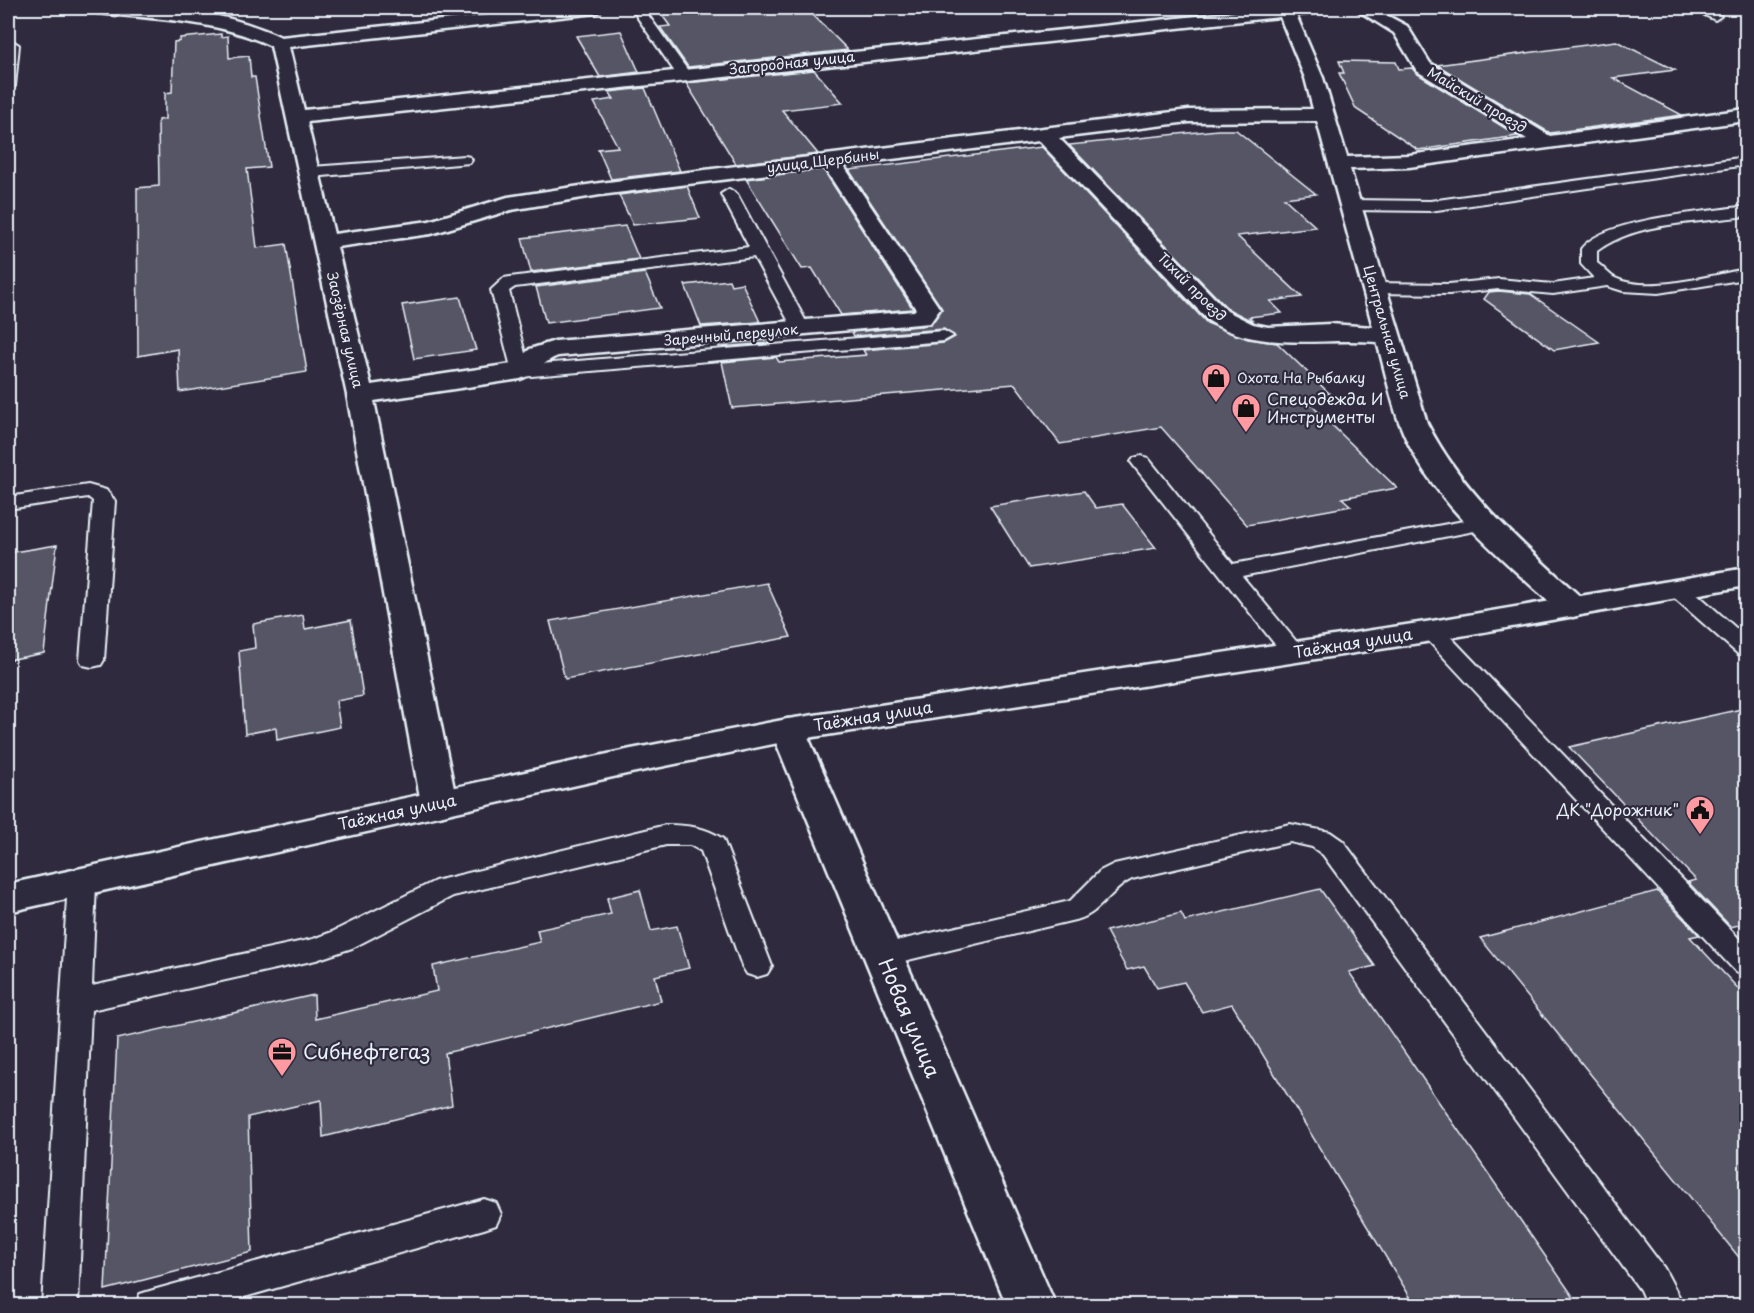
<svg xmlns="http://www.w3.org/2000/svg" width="1754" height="1313" font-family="'Playpen Sans',sans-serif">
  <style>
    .building { fill: #575565; stroke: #e8f1f8; stroke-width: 1.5 }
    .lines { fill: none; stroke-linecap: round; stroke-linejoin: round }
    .lane-casing { stroke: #e8f1f8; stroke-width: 4 }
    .street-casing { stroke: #e8f1f8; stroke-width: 5 }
    .secondary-casing { stroke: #e8f1f8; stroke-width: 5 }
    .lane { fill: #2f2a3d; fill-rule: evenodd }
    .street { fill: #2f2a3d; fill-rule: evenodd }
    .secondary { fill: #2f2a3d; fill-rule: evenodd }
    .labels { text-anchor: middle; stroke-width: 4.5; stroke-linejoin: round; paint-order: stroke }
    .far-street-label { font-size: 14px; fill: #e8f1f8; stroke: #2f2a3d }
    .far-poi-label { font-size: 14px; fill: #e8f1f8; stroke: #2f2a3d; text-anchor: start }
    .poi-label { font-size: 16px; fill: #e8f1f8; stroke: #2f2a3d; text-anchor: start }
    .street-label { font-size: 16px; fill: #e8f1f8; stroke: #2f2a3d }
    .near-street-label { font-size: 20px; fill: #e8f1f8; stroke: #2f2a3d }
    .near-poi-label { font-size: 20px; fill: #e8f1f8; stroke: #2f2a3d; text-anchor: start }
  </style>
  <rect width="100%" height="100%" fill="#2f2a3d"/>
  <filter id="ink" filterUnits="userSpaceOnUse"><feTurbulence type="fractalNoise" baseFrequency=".0167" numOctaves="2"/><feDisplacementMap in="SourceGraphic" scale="12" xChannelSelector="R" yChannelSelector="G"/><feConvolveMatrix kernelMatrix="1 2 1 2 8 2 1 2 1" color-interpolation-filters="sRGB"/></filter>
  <g filter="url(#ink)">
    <g class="building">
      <path d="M 690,8 L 706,8 L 711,13 L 806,8 L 848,50 L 688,67 L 660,27 L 670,26 L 659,11 Z"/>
      <path d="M 621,31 L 639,72 L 600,77 L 576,36 Z"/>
      <path d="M 221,34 L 221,37 L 228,36 L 229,58 L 249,56 L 251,77 L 255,77 L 269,167 L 247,169 L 257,248 L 286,244 L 307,372 L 180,392 L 178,349 L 138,356 L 137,188 L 159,186 L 158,120 L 165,119 L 165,93 L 172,92 L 174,42 L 180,41 L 180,38 Z"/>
      <path d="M 1616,41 L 1675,70 L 1613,78 L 1682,115 L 1550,133 L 1437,65 Z"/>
      <path d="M 1339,61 L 1396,62 L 1399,69 L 1412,68 L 1416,73 L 1518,136 L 1418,150 L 1356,109 L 1339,73 L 1344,73 Z"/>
      <path d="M 814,70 L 843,103 L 782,110 L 818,154 L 736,164 L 686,83 Z"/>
      <path d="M 645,88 L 680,171 L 611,179 L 598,149 L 618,147 L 594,102 L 614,99 L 609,92 Z"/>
      <path d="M 1218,130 L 1236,130 L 1316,194 L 1284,198 L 1316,227 L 1237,236 L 1302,297 L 1270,301 L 1282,313 L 1249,317 L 1254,322 L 1228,309 L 1069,145 Z"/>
      <path d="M 1042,147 L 1207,323 L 1248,339 L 1277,343 L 1330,394 L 1304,398 L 1397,488 L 1342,498 L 1351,506 L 1247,525 L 1161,427 L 1060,444 L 1015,384 L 732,408 L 722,362 L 776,357 L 779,362 L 866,355 L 863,350 L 944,343 L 955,337 L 944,329 L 854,336 L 852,332 L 930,325 L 942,309 L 849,170 Z"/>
      <path d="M 823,169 L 913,309 L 841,315 L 812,268 L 802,269 L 746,179 Z"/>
      <path d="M 687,186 L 700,218 L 633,225 L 619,195 Z"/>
      <path d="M 625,226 L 639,259 L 531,272 L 522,238 Z"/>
      <path d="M 645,273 L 660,308 L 546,323 L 536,287 Z"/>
      <path d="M 729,280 L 731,285 L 742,283 L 760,322 L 701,326 L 685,285 Z"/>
      <path d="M 1499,291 L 1530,294 L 1599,342 L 1554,350 L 1484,299 L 1489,292 Z"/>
      <path d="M 460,297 L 476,350 L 414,359 L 402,305 Z"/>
      <path d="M 768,340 L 770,343 L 719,347 L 719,344 Z"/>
      <path d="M 1084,491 L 1096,508 L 1122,504 L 1156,548 L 1029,568 L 990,506 Z"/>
      <path d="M 57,545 L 44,653 L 8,660 L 8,553 Z"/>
      <path d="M 767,583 L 791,637 L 565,679 L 550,621 Z"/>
      <path d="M 303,615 L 305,629 L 351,620 L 363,696 L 336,701 L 340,727 L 277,740 L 276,728 L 245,734 L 239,651 L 255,648 L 253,624 Z"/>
      <path d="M 1746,708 L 1746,923 L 1731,927 L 1688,882 L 1696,880 L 1569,747 Z"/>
      <path d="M 1320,889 L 1375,966 L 1349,972 L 1579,1305 L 1415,1305 L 1232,1004 L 1202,1012 L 1184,982 L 1157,988 L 1144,966 L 1127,970 L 1106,931 L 1181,913 L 1185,921 Z"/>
      <path d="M 640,890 L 651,931 L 677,926 L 689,968 L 655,976 L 661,1001 L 445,1053 L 452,1105 L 323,1137 L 321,1100 L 248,1117 L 252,1252 L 105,1290 L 117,1039 L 314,995 L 315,1019 L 437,991 L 433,966 L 540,942 L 537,930 L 611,914 L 607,898 Z"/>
      <path d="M 1657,891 L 1699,935 L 1690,937 L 1746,997 L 1746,1266 L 1480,938 Z"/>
    </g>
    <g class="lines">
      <g class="lane-casing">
        <g id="lane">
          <path d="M 631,8 L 643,8 L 691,75 L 689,78 L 679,78 Z"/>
          <path d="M 1690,8 L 1705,8 L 1721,16 L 1715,20 Z"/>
          <path d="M 8,38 L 19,45 L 15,86 L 8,90 Z"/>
          <path d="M 465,156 L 470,157 L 472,160 L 470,163 L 311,177 L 303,172 L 311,167 Z"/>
          <path d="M 1746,157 L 1746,165 L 1430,211 L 1351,210 L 1343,205 L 1351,200 L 1430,201 Z"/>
          <path d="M 729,189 L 737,194 L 810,329 L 807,333 L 795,333 L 754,257 L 515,287 L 509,291 L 528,365 L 944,331 L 953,336 L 944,341 L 520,377 L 513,375 L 491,290 L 504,278 L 510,277 L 749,247 L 721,194 Z"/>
          <path d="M 1746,206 L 1746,216 C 1699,223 1637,221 1597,251 L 1597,263 C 1603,267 1609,275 1615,278 C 1648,294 1711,275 1746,269 L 1746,279 L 1658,293 L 1623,291 L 1607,286 L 1553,294 L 1499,289 L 1449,294 L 1374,293 L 1365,288 L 1374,283 L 1449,284 L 1499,279 L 1553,284 L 1594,278 L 1581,264 L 1581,249 C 1604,218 1708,212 1746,206 Z"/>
          <path d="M 1141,456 L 1148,458 L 1233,564 L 1485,517 L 1493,518 L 1496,523 L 1493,528 L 1485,529 L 1242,576 L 1305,652 L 1301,657 L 1293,659 L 1285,657 L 1134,466 L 1131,462 L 1134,458 Z"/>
          <path d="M 88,485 L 106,490 L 115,501 L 104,660 L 101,665 L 92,667 L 83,665 L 80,660 L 93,501 L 88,497 L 8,509 L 8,497 Z"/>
          <path d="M 1678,582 L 1686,584 L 1746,637 L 1746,656 L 1738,654 L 1670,594 L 1667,589 L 1670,584 Z"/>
          <path d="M 1432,624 L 1440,626 L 1746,946 L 1746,975 L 1736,972 L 1424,636 L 1420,631 L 1424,626 Z"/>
          <path d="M 1290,824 L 1330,832 L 1343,841 L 1664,1268 L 1684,1306 L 1647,1306 L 1640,1290 L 1323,855 L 1312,847 L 1290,842 L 1132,879 C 1111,889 1100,913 1079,919 L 883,966 L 873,963 L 868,955 L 873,947 L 883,944 L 1070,901 L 1100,871 L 1114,864 Z"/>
          <path d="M 666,825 C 686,825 706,827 723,839 L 772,966 L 767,974 L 757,977 L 747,974 L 742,966 L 701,851 L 690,845 L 666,845 L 453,896 L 352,948 L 316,960 L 91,1010 L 78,1306 L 42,1306 L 68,882 L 72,875 L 82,872 L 92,875 L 96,882 L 92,986 L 313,939 L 332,932 L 435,881 Z"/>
          <path d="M 484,1199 L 496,1203 L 501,1214 L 496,1225 L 484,1229 L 213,1306 L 135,1306 L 140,1294 L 153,1290 Z"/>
        </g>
      </g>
      <g class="street-casing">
        <g id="street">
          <path d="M 89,8 C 150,1 225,11 281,37 L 555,8 L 604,8 L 596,13 L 289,47 L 304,110 L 1273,8 L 1324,8 L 1322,12 L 1296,15 L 1323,78 L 1347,157 L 1409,155 L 1527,139 L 1417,71 L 1394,33 L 1354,8 L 1373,8 L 1407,26 L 1430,63 L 1550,136 L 1746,109 L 1746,121 L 1409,167 L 1350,169 L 1427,423 C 1464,496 1525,546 1584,600 L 1589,607 L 1584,614 L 1573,617 L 1562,614 C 1503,558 1428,501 1399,422 C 1390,397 1385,369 1377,342 C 1320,337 1260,353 1209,321 L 1039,141 L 843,165 L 940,309 L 930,323 L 558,356 C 543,361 535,375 520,379 L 374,401 L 457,803 L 452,812 L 439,816 L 426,812 L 421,803 L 347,395 L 271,46 C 217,20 156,19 97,13 ZM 1280,17 L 1305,78 L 1313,109 L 1189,110 L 600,183 L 508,197 L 429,221 L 334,234 L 307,122 ZM 1317,121 L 1373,327 L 1330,324 L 1268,327 L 1253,324 L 1227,311 L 1059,138 L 1189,122 ZM 824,167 L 916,309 L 914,311 L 555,341 L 530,349 L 512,364 L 371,385 L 337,247 L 431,234 L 511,210 L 600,195 Z"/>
          <path d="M 788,719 L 800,722 L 805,730 L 1056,1306 L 1007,1306 L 771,730 L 776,722 Z"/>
        </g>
      </g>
      <g class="secondary-casing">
        <path id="secondary" d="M 1746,568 L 1746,586 L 1432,641 L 788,741 L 631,773 L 8,912 L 8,884 L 631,749 L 788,719 L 1432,621 Z"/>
      </g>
      <use href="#lane" class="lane"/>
      <use href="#street" class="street"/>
      <use href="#secondary" class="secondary"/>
    </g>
  </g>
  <defs>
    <g id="shop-pin" transform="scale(1.5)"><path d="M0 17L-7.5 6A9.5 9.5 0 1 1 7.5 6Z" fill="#ff9aa2" stroke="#2f2a3d"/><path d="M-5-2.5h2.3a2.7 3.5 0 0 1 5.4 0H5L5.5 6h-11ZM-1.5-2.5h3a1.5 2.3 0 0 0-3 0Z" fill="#111"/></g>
    <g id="civic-pin" transform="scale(1.5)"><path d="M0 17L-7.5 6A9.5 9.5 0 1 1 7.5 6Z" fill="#ff9aa2" stroke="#2f2a3d"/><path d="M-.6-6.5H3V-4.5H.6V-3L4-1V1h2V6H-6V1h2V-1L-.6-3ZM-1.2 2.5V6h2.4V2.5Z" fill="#111"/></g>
    <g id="office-pin" transform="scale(1.5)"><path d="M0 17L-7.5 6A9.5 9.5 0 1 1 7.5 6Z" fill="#ff9aa2" stroke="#2f2a3d"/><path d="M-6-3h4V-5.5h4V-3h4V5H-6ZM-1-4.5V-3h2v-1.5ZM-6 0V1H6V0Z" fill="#111"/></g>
  </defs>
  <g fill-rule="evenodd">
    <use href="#shop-pin" x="1216" y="378"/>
    <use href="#shop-pin" x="1246" y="408"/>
    <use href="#civic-pin" x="1700" y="810"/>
    <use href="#office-pin" x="282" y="1052"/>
  </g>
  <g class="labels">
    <g class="far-street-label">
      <text transform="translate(792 63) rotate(-6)" y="5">Загородная улица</text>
      <text transform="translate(1477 100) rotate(31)" y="5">Майский проезд</text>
      <text transform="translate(823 161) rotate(-7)" y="5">улица Щербины</text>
      <text transform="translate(1192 287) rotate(45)" y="5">Тихий проезд</text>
      <text transform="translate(345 330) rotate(77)" y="5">Заозёрная улица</text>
      <text transform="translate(1387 332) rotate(74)" y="5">Центральная улица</text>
      <text transform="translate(731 335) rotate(-5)" y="5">Заречный переулок</text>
    </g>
    <g class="far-poi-label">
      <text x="1237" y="383">Охота На Рыбалку</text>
    </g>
    <g class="poi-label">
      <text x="1267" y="405">Спецодежда И<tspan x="1267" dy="18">Инструменты</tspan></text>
      <text x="1679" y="816" text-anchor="end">ДК "Дорожник"</text>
    </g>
    <g class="street-label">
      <text transform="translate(1353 643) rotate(-9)" y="6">Таёжная улица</text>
      <text transform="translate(873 716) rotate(-9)" y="6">Таёжная улица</text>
      <text transform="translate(397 812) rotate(-12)" y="6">Таёжная улица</text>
    </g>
    <g class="near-street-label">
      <text transform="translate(909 1018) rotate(67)" y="7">Новая улица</text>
    </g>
    <g class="near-poi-label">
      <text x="303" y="1059">Сибнефтегаз</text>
    </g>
  </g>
  <rect width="1754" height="1313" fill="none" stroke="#2f2a3d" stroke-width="30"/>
  <rect x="15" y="15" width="1724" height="1283" fill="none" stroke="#e8f1f8" stroke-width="2" filter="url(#ink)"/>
</svg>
